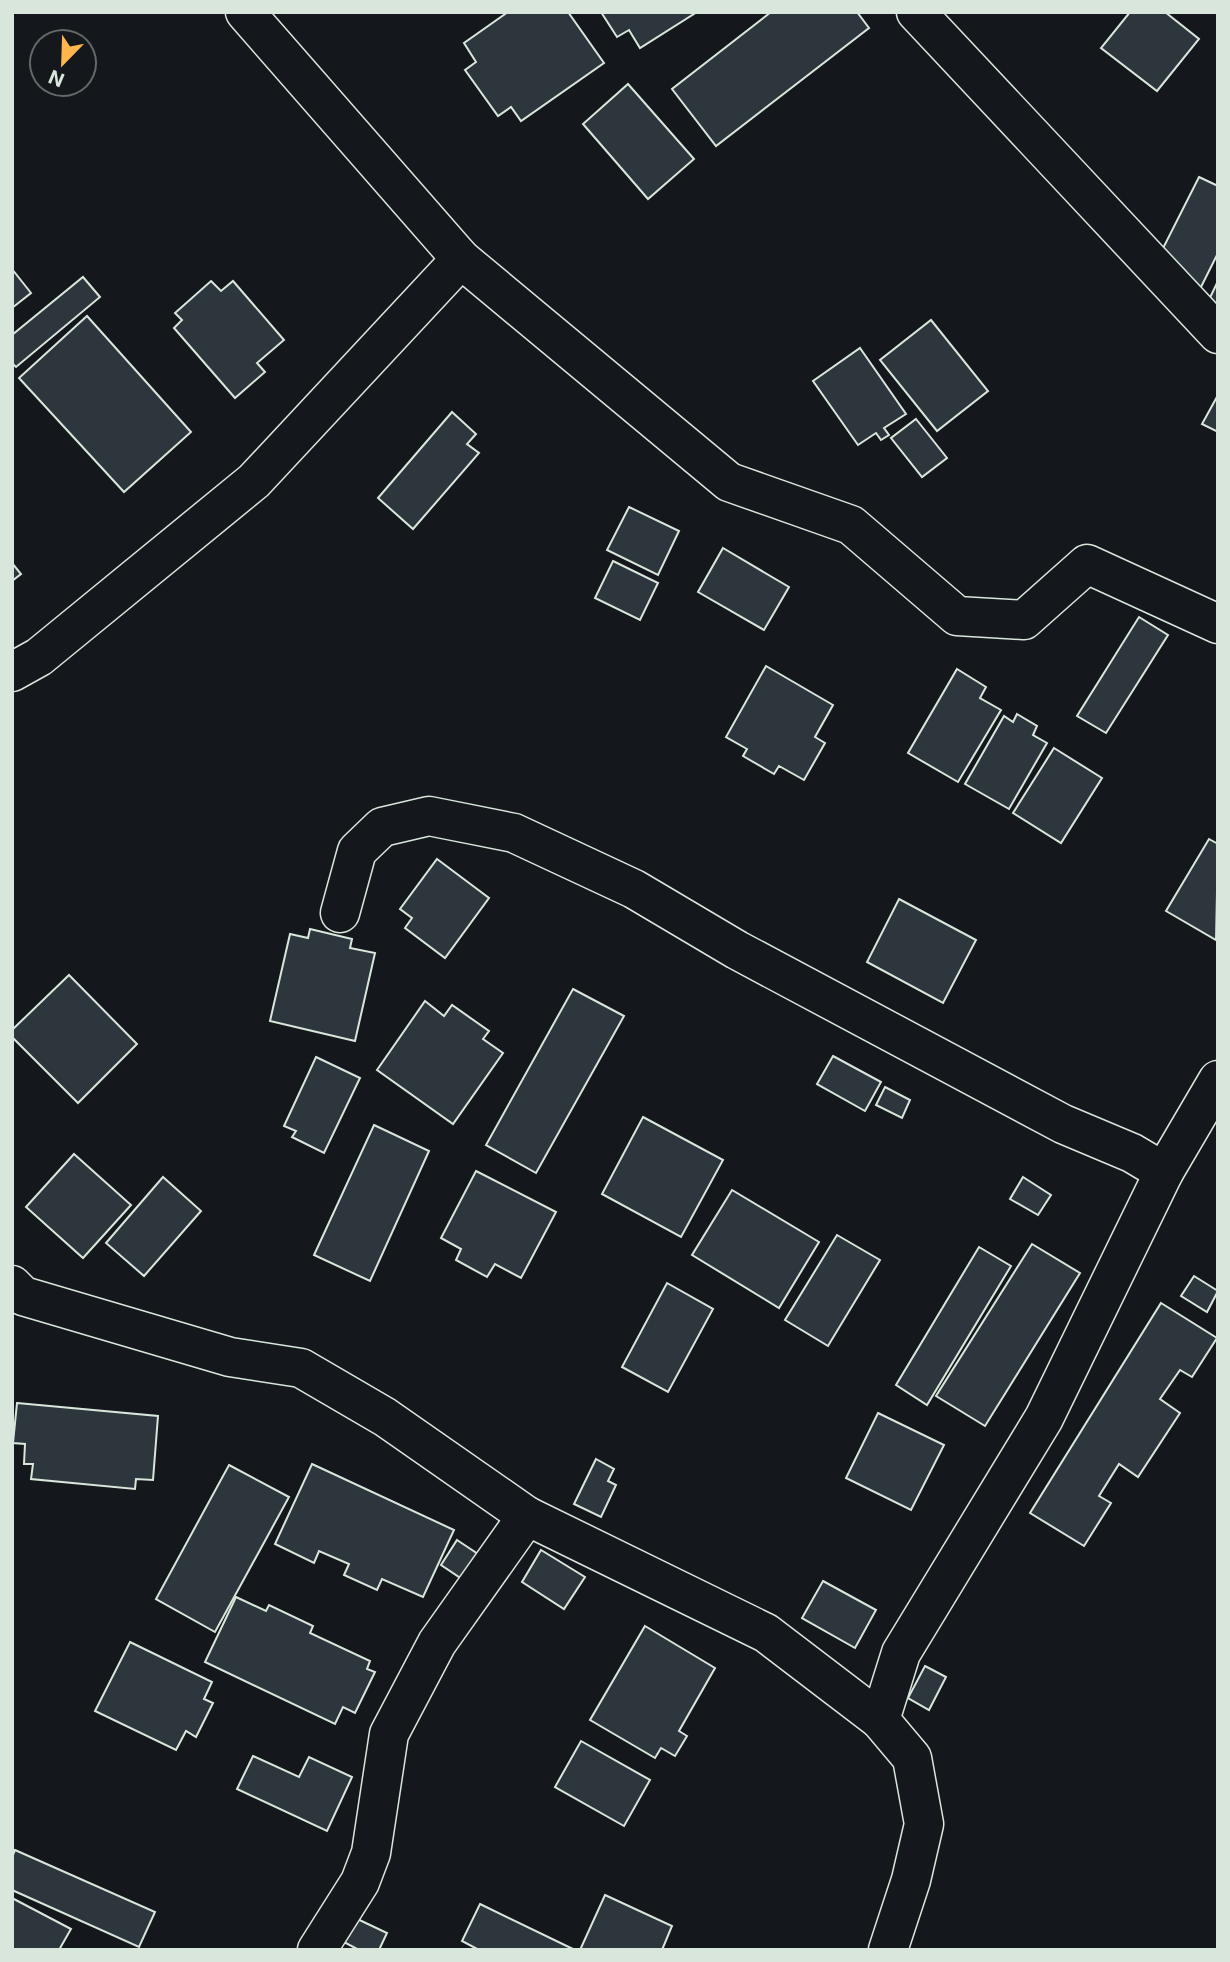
<svg xmlns="http://www.w3.org/2000/svg" width="1230" height="1962" font-family="Inter,sans-serif">
  <style>
    .building { fill: #2c363c; stroke: #d8e6dc; stroke-width: 2 }
    .lines { fill: none; stroke-linecap: round; stroke-linejoin: round }
    .street-casing { stroke: #d8e6dc; stroke-width: 41 }
    .street { stroke: #14181c; stroke-width: 38 }
  </style>
  <rect width="100%" height="100%" fill="#14181c"/>
  <g class="building">
    <path d="M 508,12 L 568,12 L 604,63 L 521,121 L 511,107 L 498,116 L 465,70 L 476,62 L 464,43 Z"/>
    <path d="M 601,12 L 697,12 L 640,48 L 629,30 L 617,37 Z"/>
    <path d="M 771,12 L 857,12 L 869,28 L 716,146 L 672,89 Z"/>
    <path d="M 1130,12 L 1165,12 L 1199,39 L 1157,91 L 1101,48 Z"/>
    <path d="M 628,84 L 694,159 L 648,199 L 583,124 Z"/>
    <path d="M 1199,177 L 1218,186 L 1218,253 L 1194,301 L 1148,278 Z"/>
    <path d="M 12,269 L 31,293 L 12,308 Z"/>
    <path d="M 83,277 L 100,297 L 16,367 L 12,363 L 12,335 Z"/>
    <path d="M 211,281 L 221,291 L 233,281 L 284,340 L 257,363 L 265,372 L 235,398 L 174,328 L 182,320 L 175,313 Z"/>
    <path d="M 1218,281 L 1218,315 L 1205,308 Z"/>
    <path d="M 87,316 L 191,432 L 124,492 L 19,378 Z"/>
    <path d="M 931,320 L 988,391 L 937,431 L 880,360 Z"/>
    <path d="M 860,348 L 906,414 L 884,428 L 889,435 L 881,440 L 876,433 L 858,445 L 813,381 Z"/>
    <path d="M 1218,395 L 1218,432 L 1202,424 Z"/>
    <path d="M 452,412 L 476,434 L 467,444 L 479,453 L 413,529 L 378,498 Z"/>
    <path d="M 916,419 L 947,458 L 922,477 L 891,438 Z"/>
    <path d="M 629,507 L 679,531 L 658,575 L 607,550 Z"/>
    <path d="M 723,548 L 789,587 L 764,630 L 698,592 Z"/>
    <path d="M 613,561 L 658,583 L 640,620 L 595,598 Z"/>
    <path d="M 12,563 L 21,574 L 12,581 Z"/>
    <path d="M 1139,617 L 1168,635 L 1106,733 L 1077,716 Z"/>
    <path d="M 766,666 L 833,705 L 815,737 L 825,743 L 804,780 L 779,766 L 774,774 L 743,756 L 747,749 L 726,737 Z"/>
    <path d="M 957,669 L 986,687 L 980,698 L 1001,710 L 958,782 L 908,753 Z"/>
    <path d="M 1017,714 L 1037,726 L 1033,735 L 1047,743 L 1009,809 L 965,784 L 1004,716 L 1013,722 Z"/>
    <path d="M 1054,748 L 1102,778 L 1061,843 L 1013,813 Z"/>
    <path d="M 1209,839 L 1218,844 L 1216,940 L 1166,911 Z"/>
    <path d="M 437,859 L 489,898 L 445,958 L 405,928 L 412,918 L 400,909 Z"/>
    <path d="M 899,899 L 976,940 L 943,1003 L 867,962 Z"/>
    <path d="M 310,929 L 352,939 L 350,948 L 375,953 L 355,1041 L 270,1021 L 290,934 L 308,938 Z"/>
    <path d="M 69,975 L 137,1044 L 78,1103 L 12,1037 L 12,1030 Z"/>
    <path d="M 573,989 L 624,1016 L 536,1173 L 486,1145 Z"/>
    <path d="M 425,1001 L 444,1016 L 452,1005 L 489,1031 L 483,1039 L 503,1053 L 453,1124 L 377,1070 Z"/>
    <path d="M 833,1056 L 881,1082 L 865,1111 L 817,1084 Z"/>
    <path d="M 316,1057 L 360,1078 L 324,1153 L 292,1137 L 296,1131 L 284,1126 Z"/>
    <path d="M 885,1087 L 910,1100 L 902,1118 L 876,1105 Z"/>
    <path d="M 643,1117 L 723,1160 L 681,1237 L 602,1194 Z"/>
    <path d="M 374,1125 L 429,1151 L 370,1281 L 314,1255 Z"/>
    <path d="M 74,1154 L 131,1205 L 83,1258 L 26,1207 Z"/>
    <path d="M 476,1171 L 556,1212 L 521,1278 L 495,1264 L 487,1277 L 456,1260 L 461,1249 L 441,1238 Z"/>
    <path d="M 163,1177 L 201,1211 L 144,1276 L 106,1243 Z"/>
    <path d="M 1023,1177 L 1051,1195 L 1038,1215 L 1010,1199 Z"/>
    <path d="M 732,1190 L 819,1242 L 779,1308 L 692,1255 Z"/>
    <path d="M 837,1235 L 880,1260 L 828,1346 L 785,1320 Z"/>
    <path d="M 1032,1244 L 1080,1273 L 985,1426 L 936,1396 Z"/>
    <path d="M 979,1247 L 1011,1266 L 927,1405 L 896,1385 Z"/>
    <path d="M 1194,1276 L 1218,1291 L 1207,1312 L 1181,1296 Z"/>
    <path d="M 667,1283 L 713,1309 L 668,1392 L 622,1367 Z"/>
    <path d="M 1161,1303 L 1217,1338 L 1192,1377 L 1180,1370 L 1160,1399 L 1180,1413 L 1138,1477 L 1119,1464 L 1099,1496 L 1111,1503 L 1084,1546 L 1030,1513 Z"/>
    <path d="M 17,1403 L 158,1416 L 153,1480 L 136,1479 L 135,1489 L 31,1479 L 33,1464 L 24,1464 L 25,1444 L 13,1443 Z"/>
    <path d="M 878,1413 L 944,1445 L 911,1510 L 846,1478 Z"/>
    <path d="M 596,1459 L 614,1469 L 608,1481 L 616,1485 L 601,1517 L 574,1504 Z"/>
    <path d="M 312,1464 L 454,1530 L 423,1597 L 382,1579 L 377,1590 L 344,1575 L 349,1564 L 319,1551 L 314,1563 L 275,1544 Z"/>
    <path d="M 229,1465 L 289,1497 L 215,1632 L 156,1599 Z"/>
    <path d="M 457,1540 L 478,1554 L 462,1579 L 441,1565 Z"/>
    <path d="M 541,1550 L 585,1577 L 564,1609 L 522,1582 Z"/>
    <path d="M 823,1581 L 876,1610 L 855,1648 L 802,1618 Z"/>
    <path d="M 236,1597 L 266,1611 L 269,1605 L 313,1626 L 310,1633 L 370,1661 L 367,1669 L 375,1672 L 355,1713 L 343,1707 L 335,1724 L 205,1662 Z"/>
    <path d="M 645,1626 L 715,1668 L 679,1731 L 687,1736 L 675,1756 L 661,1748 L 655,1758 L 590,1720 Z"/>
    <path d="M 130,1642 L 212,1682 L 204,1699 L 213,1703 L 196,1737 L 186,1731 L 176,1750 L 95,1711 Z"/>
    <path d="M 925,1666 L 946,1677 L 929,1710 L 908,1698 Z"/>
    <path d="M 581,1741 L 650,1780 L 624,1826 L 555,1787 Z"/>
    <path d="M 253,1756 L 299,1777 L 309,1757 L 352,1777 L 327,1831 L 237,1789 Z"/>
    <path d="M 15,1850 L 155,1912 L 139,1947 L 12,1890 L 12,1857 Z"/>
    <path d="M 605,1895 L 672,1926 L 662,1950 L 580,1950 Z"/>
    <path d="M 12,1898 L 71,1929 L 59,1950 L 12,1950 Z"/>
    <path d="M 480,1904 L 575,1950 L 479,1950 L 462,1941 Z"/>
    <path d="M 351,1916 L 387,1933 L 379,1950 L 359,1950 L 340,1940 Z"/>
  </g>
  <g class="lines">
    <g class="street-casing">
      <g id="street">
        <path d="M 245,12 L 461,259 L 729,482 L 851,525 L 957,616 L 1024,620 L 1087,564 L 1218,624"/>
        <path d="M 916,12 L 1218,334"/>
        <path d="M 12,672 L 39,657 L 254,481 L 461,259"/>
        <path d="M 340,913 L 357,851 L 382,827 L 429,816 L 514,833 L 634,889 L 737,950 L 1063,1124 L 1132,1153 L 1164,1172"/>
        <path d="M 12,1285 L 23,1296 L 230,1357 L 301,1368 L 385,1417 L 527,1516 L 437,1643 L 389,1734 L 371,1853 L 360,1882 L 317,1950"/>
        <path d="M 527,1516 L 766,1633 L 880,1720"/>
        <path d="M 888,1950 L 911,1880 L 924,1824 L 912,1758 L 880,1720 L 901,1653 L 1044,1418 L 1164,1172 L 1218,1080"/>
      </g>
    </g>
    <use href="#street" class="street"/>
  </g>
  <rect width="1230" height="1962" fill="none" stroke="#d8e6dc" stroke-width="28"/>
  <g transform="translate(63 63) rotate(203)"><circle r="33" fill="#14181c" stroke="#626a69" stroke-width="2"/>
  <path d="M0-5L12 26L0 18L-12 26Z" fill="#ffb74d"/>
  <text y="-10" font-size="19" font-weight="bold" text-anchor="middle" fill="#d8e6dc">N</text>
  </g>
</svg>
